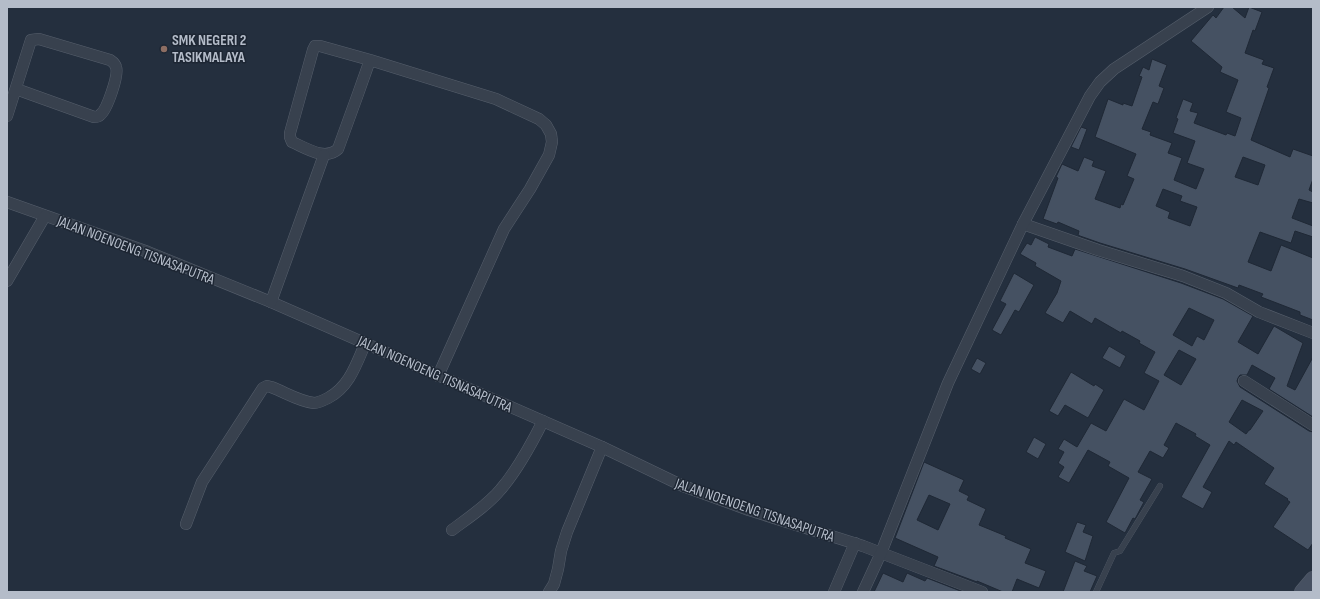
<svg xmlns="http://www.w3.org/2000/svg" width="1320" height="599" font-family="'Sofia Sans Condensed',sans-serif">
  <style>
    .building { fill: #455162; stroke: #1f2835; fill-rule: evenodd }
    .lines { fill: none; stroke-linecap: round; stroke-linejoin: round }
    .service-casing { stroke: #565f6c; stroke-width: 6 }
    .minor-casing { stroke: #565f6c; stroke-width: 12 }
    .secondary-casing { stroke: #565f6c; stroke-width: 16 }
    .service { stroke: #38414e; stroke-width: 5.5 }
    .minor { stroke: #38414e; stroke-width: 11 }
    .secondary { stroke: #465061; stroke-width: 15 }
    .education-dot { fill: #8d6e63; stroke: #1d2633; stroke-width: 1.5 }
    .labels { text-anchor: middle; stroke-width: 3; stroke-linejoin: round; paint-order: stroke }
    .poi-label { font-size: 15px; font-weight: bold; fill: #b4bcc9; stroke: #1d2633; text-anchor: start }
    .street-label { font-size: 15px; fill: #b4bcc9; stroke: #1d2633 }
  </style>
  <rect width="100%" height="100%" fill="#242f3e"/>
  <g class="building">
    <path d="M 1224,7 L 1232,7 L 1245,18 L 1249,7 L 1262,12 L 1255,31 L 1253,30 L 1245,53 L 1264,60 L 1262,64 L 1274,68 L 1267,87 L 1269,88 L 1251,140 L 1290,157 L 1293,149 L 1313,156 L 1313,179 L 1309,190 L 1313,192 L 1313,203 L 1299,199 L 1292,218 L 1313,226 L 1313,237 L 1295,231 L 1291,243 L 1260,232 L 1248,262 L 1271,271 L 1281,245 L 1313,258 L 1313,320 L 1300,315 L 1300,312 L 1261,297 L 1263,294 L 1239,285 L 1238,288 L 1185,269 L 1100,243 L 1080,236 L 1078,235 L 1079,231 L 1058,222 L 1057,224 L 1043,219 L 1058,178 L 1056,177 L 1062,164 L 1078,171 L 1084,157 L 1094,161 L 1092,166 L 1106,171 L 1095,199 L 1120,208 L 1121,204 L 1123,205 L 1134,179 L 1127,176 L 1136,154 L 1095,137 L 1108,99 L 1123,105 L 1123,103 L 1132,106 L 1142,77 L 1139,76 L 1143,67 L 1149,70 L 1152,59 L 1167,65 L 1159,86 L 1164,88 L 1158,104 L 1153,102 L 1142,129 L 1151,132 L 1150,135 L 1172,143 L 1168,153 L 1182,158 L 1174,180 L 1196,189 L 1204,169 L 1187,163 L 1195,141 L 1173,133 L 1178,119 L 1176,118 L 1183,99 L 1193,103 L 1190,111 L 1198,113 L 1194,123 L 1226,135 L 1227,133 L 1235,136 L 1241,118 L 1226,112 L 1238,80 L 1220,72 L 1222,67 L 1191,41 L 1213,15 L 1216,18 ZM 1243,157 L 1265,165 L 1258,185 L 1235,177 ZM 1163,189 L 1182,196 L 1180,201 L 1197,207 L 1190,226 L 1168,218 L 1170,212 L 1156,206 Z"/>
    <path d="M 1081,127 L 1087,129 L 1079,150 L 1071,147 Z"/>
    <path d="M 1035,237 L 1049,244 L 1048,247 L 1072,256 L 1075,249 L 1181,283 L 1223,299 L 1253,316 L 1238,342 L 1258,354 L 1274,326 L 1303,343 L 1287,386 L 1295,390 L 1313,357 L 1313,417 L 1269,389 L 1275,378 L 1252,365 L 1247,375 L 1240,375 L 1238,378 L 1237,381 L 1240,387 L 1309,431 L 1313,432 L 1313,543 L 1308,550 L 1273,527 L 1290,502 L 1287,500 L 1288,499 L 1264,484 L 1274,468 L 1236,442 L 1234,445 L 1229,441 L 1203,487 L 1212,492 L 1203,509 L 1181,497 L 1210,445 L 1195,436 L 1196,434 L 1176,423 L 1164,445 L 1169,448 L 1163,458 L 1150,451 L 1138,472 L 1152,479 L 1140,500 L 1144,502 L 1135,519 L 1133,518 L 1125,533 L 1106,522 L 1129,478 L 1108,466 L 1110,462 L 1088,450 L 1069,483 L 1058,477 L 1064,467 L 1058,463 L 1064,452 L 1058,449 L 1064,439 L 1077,447 L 1091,423 L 1106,431 L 1124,399 L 1144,410 L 1159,381 L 1144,373 L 1155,352 L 1139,343 L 1140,341 L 1122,331 L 1121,333 L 1095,318 L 1092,324 L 1070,311 L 1063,323 L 1045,313 L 1057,293 L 1061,281 L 1035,266 L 1036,263 L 1020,254 L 1027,243 L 1031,245 ZM 1189,308 L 1214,320 L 1204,340 L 1197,336 L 1192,346 L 1173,335 ZM 1179,350 L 1196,359 L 1181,385 L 1164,375 ZM 1242,400 L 1263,411 L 1250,430 L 1249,430 L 1246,434 L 1229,422 Z"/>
    <path d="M 1014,273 L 1034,285 L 1019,312 L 1015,310 L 1001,335 L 992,330 L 1006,304 L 1000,301 Z"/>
    <path d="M 1109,346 L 1126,356 L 1120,368 L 1102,358 Z"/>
    <path d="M 977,358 L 986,363 L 980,374 L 971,369 Z"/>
    <path d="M 1071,372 L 1094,386 L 1095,384 L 1104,390 L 1088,418 L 1065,405 L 1058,416 L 1049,411 Z"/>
    <path d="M 1034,437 L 1046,444 L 1038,459 L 1026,452 Z"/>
    <path d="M 924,462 L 964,480 L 959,491 L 969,496 L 967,500 L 986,509 L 979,525 L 1006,536 L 1005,538 L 1031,549 L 1025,563 L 1046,571 L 1039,588 L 1017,579 L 1012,592 L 1003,592 L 977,581 L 977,582 L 934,566 L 938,557 L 895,538 ZM 929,495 L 950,504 L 938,530 L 917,520 Z"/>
    <path d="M 1077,522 L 1086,525 L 1083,532 L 1093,536 L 1085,561 L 1065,552 Z"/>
    <path d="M 1075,561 L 1087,566 L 1084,571 L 1097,576 L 1090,592 L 1063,592 Z"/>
    <path d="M 883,573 L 903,582 L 907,573 L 925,581 L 927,578 L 963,592 L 874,592 Z"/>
  </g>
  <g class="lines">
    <g class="service-casing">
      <path id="service" d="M 1096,592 L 1114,553 L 1120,551 L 1160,486"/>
    </g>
    <g class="minor-casing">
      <g id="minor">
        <path d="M 370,60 L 320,46 L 315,46 L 313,50 L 290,133 L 290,137 L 292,142 C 306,148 325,161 338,149 L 358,94 L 370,60 L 496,99 L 539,119 L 546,125 L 551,134 L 552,142 L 549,155 L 530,189 L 504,229 L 438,376"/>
        <path d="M 7,116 L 31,40 L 39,39 L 110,60 C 113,62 115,63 116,67 C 119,75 107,110 100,115 C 98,117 96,117 94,117 L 16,89"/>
        <path d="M 7,202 L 148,252 L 271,302 L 602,447 L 683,486 L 749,510 L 863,546 L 982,592"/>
        <path d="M 1023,224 L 1098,250 L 1183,276 L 1226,293 L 1259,312 L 1313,333"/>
        <path d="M 7,281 L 45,216"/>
        <path d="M 271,302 L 324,155"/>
        <path d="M 1244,381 L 1313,425"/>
        <path d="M 186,524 L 202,482 L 263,388 L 267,386 L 271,387 C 285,392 298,401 314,403 C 318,403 324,400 328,398 C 349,387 356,365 365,344"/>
        <path d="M 452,530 C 468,518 488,505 501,489 C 518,469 531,445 543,421"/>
        <path d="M 549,592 L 554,584 L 558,569 L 561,551 L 567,532 L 602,447"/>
        <path d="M 834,592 L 855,543"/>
        <path d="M 863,592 L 881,553 L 948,383 L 1023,224 L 1090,96 L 1100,82 L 1114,69 L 1208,7"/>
      </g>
    </g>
    <g class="secondary-casing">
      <path id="secondary" d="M 1302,592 L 1313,579"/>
    </g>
    <use href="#service" class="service"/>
    <use href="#minor" class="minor"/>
    <use href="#secondary" class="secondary"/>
  </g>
  <circle class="education-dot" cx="164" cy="49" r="4"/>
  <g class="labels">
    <g class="poi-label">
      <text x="172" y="45">SMK NEGERI 2<tspan x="172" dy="17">TASIKMALAYA</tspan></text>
    </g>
    <g class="street-label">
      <text transform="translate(136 250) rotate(21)" y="5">JALAN NOENOENG TISNASAPUTRA</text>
      <text transform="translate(435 374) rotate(24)" y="5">JALAN NOENOENG TISNASAPUTRA</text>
      <text transform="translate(755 510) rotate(19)" y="5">JALAN NOENOENG TISNASAPUTRA</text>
    </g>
  </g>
  <rect width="1320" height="599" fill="none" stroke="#b4bcc9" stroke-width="16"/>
</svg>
